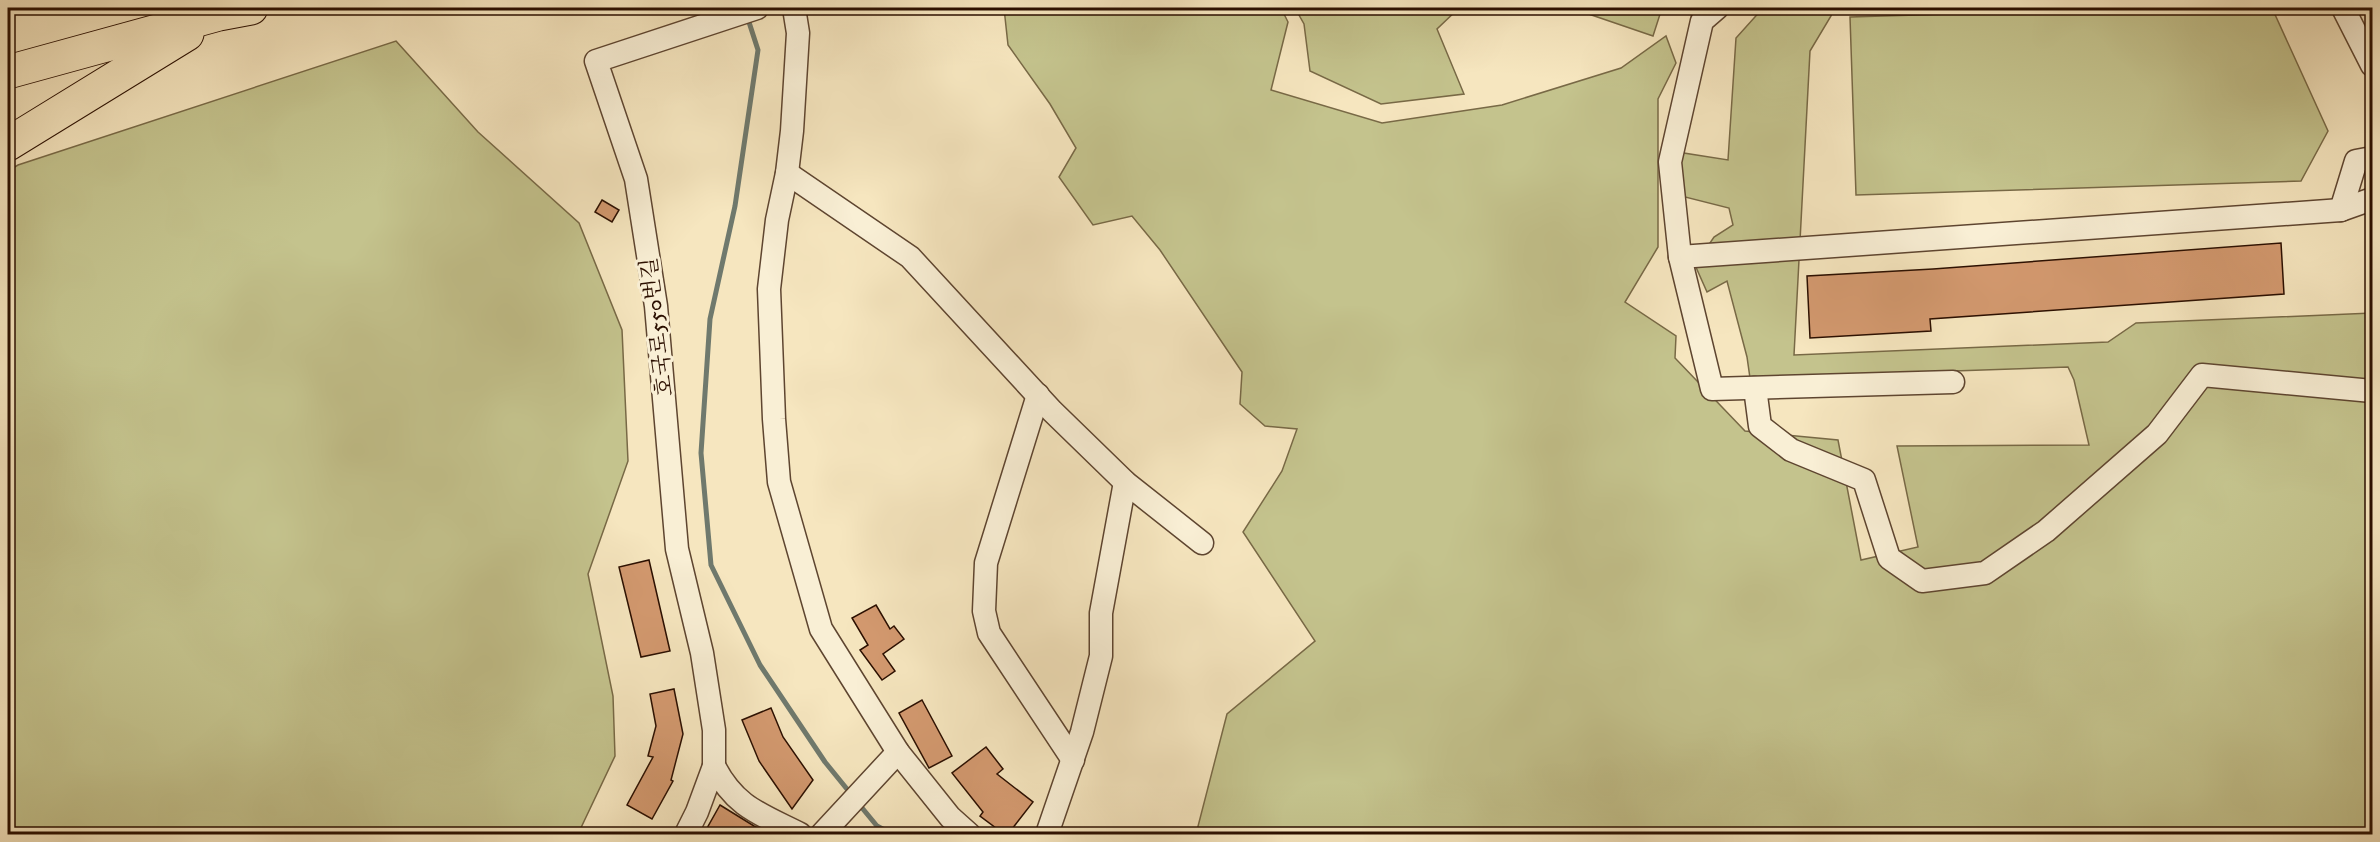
<svg xmlns="http://www.w3.org/2000/svg" width="2380" height="842" font-family="'IM FELL DW Pica','Noto Serif KR',serif">
  <style>
    .green { fill: #c4c38d; stroke: #786946; stroke-width: 1.5 }
    .lines { fill: none; stroke-linecap: round; stroke-linejoin: round }
    .stream { stroke: #6f796d; stroke-width: 5 }
    .building { fill: #d3996f; stroke: #2b0f00; stroke-width: 1.5 }
    .minor-casing { stroke: #5e4530; stroke-width: 25 }
    .highway-casing { stroke: #2b0f00; stroke-width: 35 }
    .minor { stroke: #f9efd5; stroke-width: 22 }
    .highway { stroke: #f6e6bf; stroke-width: 33 }
    .labels { text-anchor: middle; stroke-width: 6; stroke-linejoin: round; paint-order: stroke }
    .street-label { font-size: 22px; fill: #2b0f00; stroke: #f9efd5 }
  </style>
  <rect width="100%" height="100%" fill="#f6e6bf"/>
  <filter id="stains"><feTurbulence type="fractalNoise" baseFrequency=".00333" numOctaves="4"/><feColorMatrix values="0 0 0 0 .2 0 0 0 0 .09 0 0 0 0 .02 0 0 0 .5 -.17"/></filter>
  <radialGradient id="worn" r=".72"><stop offset=".6" stop-color="#630" stop-opacity="0"/><stop offset="1" stop-color="#630" stop-opacity=".3"/></radialGradient>
  <g class="green">
    <path d="M 1004,8 L 1281,8 L 1288,22 L 1271,90 L 1382,123 L 1502,105 L 1621,68 L 1666,36 L 1676,63 L 1658,99 L 1658,247 L 1625,302 L 1676,336 L 1675,358 L 1745,431 L 1838,440 L 1861,560 L 1918,547 L 1897,446 L 2089,445 L 2074,380 L 2068,367 L 1750,378 L 1747,357 L 1727,281 L 1707,292 L 1695,265 L 1714,237 L 1733,225 L 1729,208 L 1681,196 L 1677,152 L 1728,160 L 1736,38 L 1763,8 L 1833,8 L 1831,16 L 1810,51 L 1794,355 L 2108,342 L 2136,323 L 2372,313 L 2372,834 L 1196,834 L 1227,714 L 1315,641 L 1243,532 L 1282,471 L 1297,429 L 1265,426 L 1240,404 L 1242,372 L 1160,250 L 1132,216 L 1093,225 L 1059,177 L 1076,148 L 1050,104 L 1008,45 Z"/>
    <path d="M 1295,8 L 1459,8 L 1437,29 L 1464,94 L 1381,104 L 1310,71 L 1304,24 Z"/>
    <path d="M 1571,8 L 1662,8 L 1653,36 Z"/>
    <path d="M 2154,8 L 2272,8 L 2328,131 L 2301,181 L 1856,195 L 1850,17 Z"/>
    <path d="M 396,41 L 478,132 L 579,223 L 622,330 L 628,461 L 588,574 L 613,696 L 615,756 L 578,834 L 8,834 L 8,171 L 18,165 Z"/>
  </g>
  <g class="lines">
    <g class="stream">
      <path d="M 747,16 L 758,50 L 735,206 L 710,319 L 701,453 L 711,565 L 760,665 L 825,762 L 851,794"/>
      <path d="M 858,803 L 877,826 L 892,834"/>
    </g>
  </g>
  <g class="building">
    <path d="M 602,200 L 619,210 L 612,222 L 595,212 Z"/>
    <path d="M 2281,243 L 2284,294 L 1930,319 L 1931,331 L 1810,338 L 1807,276 L 1933,269 Z"/>
    <path d="M 649,560 L 670,651 L 641,657 L 619,567 Z"/>
    <path d="M 876,605 L 890,629 L 894,626 L 904,639 L 883,654 L 895,671 L 882,680 L 860,650 L 868,645 L 852,618 Z"/>
    <path d="M 674,689 L 683,734 L 671,780 L 673,781 L 652,819 L 627,805 L 653,757 L 648,756 L 656,726 L 650,694 Z"/>
    <path d="M 922,700 L 952,756 L 929,768 L 899,713 Z"/>
    <path d="M 771,708 L 783,737 L 813,780 L 792,809 L 759,761 L 742,720 Z"/>
    <path d="M 986,747 L 1003,769 L 997,774 L 1033,802 L 1008,834 L 1004,834 L 980,816 L 983,812 L 952,773 Z"/>
    <path d="M 720,805 L 754,826 L 770,834 L 715,834 L 706,830 Z"/>
  </g>
  <g class="lines">
    <g class="minor-casing">
      <g id="minor">
        <path d="M 794,8 L 798,33 L 792,131 L 787,173 L 777,220 L 769,289 L 774,419 L 779,482 L 821,629 L 898,752 L 950,817 L 969,834"/>
        <path d="M 1717,8 L 1702,21 L 1670,162 L 1680,257 L 2341,210 L 2372,199"/>
        <path d="M 2343,8 L 2372,65"/>
        <path d="M 787,173 L 910,257 L 1052,411 L 1125,482 L 1202,543"/>
        <path d="M 2341,210 L 2356,161 L 2372,158"/>
        <path d="M 1680,257 L 1712,389 L 1953,382"/>
        <path d="M 1755,388 L 1760,426 L 1791,450 L 1864,480 L 1889,558 L 1922,581 L 1985,573 L 2046,531 L 2157,434 L 2202,375 L 2372,391"/>
        <path d="M 1038,395 L 986,563 L 984,611 L 989,633 L 1073,760"/>
        <path d="M 714,766 L 714,730 L 702,653 L 677,549 L 656,306 L 636,179 L 596,61 L 757,8"/>
        <path d="M 686,834 L 697,812 L 714,766 C 735,807 760,814 800,834"/>
        <path d="M 822,834 L 898,752"/>
        <path d="M 1047,834 L 1082,732 L 1101,656 L 1101,613 L 1125,482"/>
      </g>
    </g>
    <g class="highway-casing">
      <g id="highway">
        <path d="M 8,72 L 219,14 L 251,8"/>
        <path d="M 8,144 L 187,34"/>
      </g>
    </g>
    <use href="#minor" class="minor"/>
    <use href="#highway" class="highway"/>
  </g>
  <g class="labels">
    <g class="street-label">
      <text transform="translate(656 327) rotate(-97)" y="8">호국로550번길</text>
    </g>
  </g>
  <rect width="2380" height="842" fill="none" stroke="#f6e6bf" stroke-width="30"/>
  <rect x="9" y="9" width="2362" height="824" fill="none" stroke="#2b0f00" stroke-width="3"/>
  <rect x="15" y="15" width="2350" height="812" fill="none" stroke="#2b0f00" stroke-width="1.5"/>
  <rect width="100%" height="100%" filter="url(#stains)"/>
  <rect width="100%" height="100%" fill="url(#worn)"/>
</svg>
